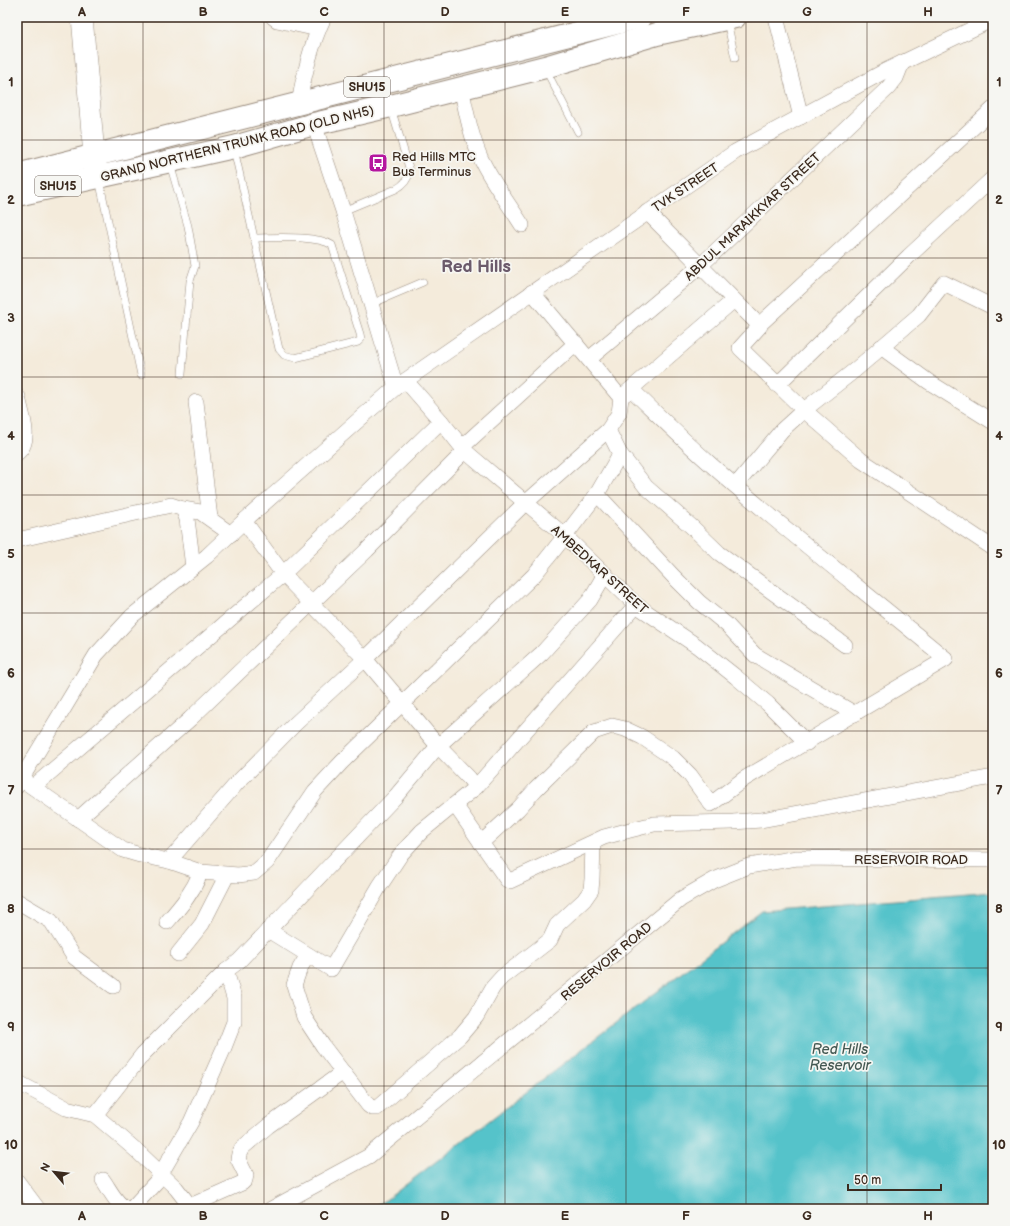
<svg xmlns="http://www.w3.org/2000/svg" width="1010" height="1226" font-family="'Balsamiq Sans',sans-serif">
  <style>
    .water { fill: #55c3ca; stroke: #487674 }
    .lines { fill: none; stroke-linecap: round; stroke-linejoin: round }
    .lane-casing { stroke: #988a7c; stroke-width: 8 }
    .street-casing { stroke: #988a7c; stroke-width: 16 }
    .secondary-casing { stroke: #988a7c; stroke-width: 22 }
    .primary-casing { stroke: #988a7c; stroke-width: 24 }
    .lane { stroke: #fff; stroke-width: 7 }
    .street { stroke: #fff; stroke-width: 15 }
    .secondary { stroke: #fff; stroke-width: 21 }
    .primary { stroke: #fff; stroke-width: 22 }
    .grid { fill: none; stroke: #3b2a1e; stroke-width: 1; stroke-opacity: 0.55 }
    .labels { text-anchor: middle; stroke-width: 3.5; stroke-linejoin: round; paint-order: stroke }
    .shield { fill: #f6f6f2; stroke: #73675e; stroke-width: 1 }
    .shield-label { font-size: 12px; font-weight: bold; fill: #3b2a1e }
    .street-label { font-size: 13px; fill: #3b2a1e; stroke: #f6f6f2 }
    .poi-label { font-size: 13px; fill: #3b2a1e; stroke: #f6f6f2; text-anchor: start }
    .water-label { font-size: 14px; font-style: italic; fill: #435852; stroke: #f6f6f2 }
    .district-label { font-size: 17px; font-weight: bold; fill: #6b5a6b; stroke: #f6f6f2 }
    .neatline { fill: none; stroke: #3b2a1e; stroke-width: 1.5 }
    .grid-label { font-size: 13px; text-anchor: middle; font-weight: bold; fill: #3b2a1e }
  </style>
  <rect width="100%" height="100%" fill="#f6f6f2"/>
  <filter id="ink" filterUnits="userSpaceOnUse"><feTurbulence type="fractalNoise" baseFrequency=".025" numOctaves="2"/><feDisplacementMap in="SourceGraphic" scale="8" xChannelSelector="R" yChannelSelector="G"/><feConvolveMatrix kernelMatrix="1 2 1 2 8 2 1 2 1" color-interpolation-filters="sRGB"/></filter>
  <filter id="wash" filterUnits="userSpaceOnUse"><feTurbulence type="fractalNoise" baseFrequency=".012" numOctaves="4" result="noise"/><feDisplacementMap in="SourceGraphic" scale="16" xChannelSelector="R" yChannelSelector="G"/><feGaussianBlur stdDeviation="0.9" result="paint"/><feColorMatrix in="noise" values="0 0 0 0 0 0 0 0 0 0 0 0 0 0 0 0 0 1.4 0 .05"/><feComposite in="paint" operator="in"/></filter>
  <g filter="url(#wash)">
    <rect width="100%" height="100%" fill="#f4ebdb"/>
    <path class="water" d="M 993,892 L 993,1209 L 367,1209 L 386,1200 L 762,911 Z"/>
  </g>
  <g filter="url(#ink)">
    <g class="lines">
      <g class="lane-casing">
        <g id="lane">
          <path d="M 727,21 L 735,58"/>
          <path d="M 546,70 L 578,132"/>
          <path d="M 234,149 L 279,349 L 284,355 L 295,358 L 358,342 L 361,339 L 360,334 L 332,245 C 316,235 273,238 254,238"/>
          <path d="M 170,164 L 188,226 L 195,266 L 190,281 L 182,374"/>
          <path d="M 99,179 L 141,375"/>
          <path d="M 343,211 L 396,189 C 404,185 408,180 410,171 L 391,108"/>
          <path d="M 371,304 L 423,282"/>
        </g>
      </g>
      <g class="street-casing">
        <g id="street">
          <path d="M 273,17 L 277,20 L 318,29"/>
          <path d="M 776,17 L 801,117"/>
          <path d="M 461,87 C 466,111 471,137 481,159 C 492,182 508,203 522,225"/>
          <path d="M 299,104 C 303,77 312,42 324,17"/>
          <path d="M 993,109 L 759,325 L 760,326 L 740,348 L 804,410 L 861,460 L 993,548"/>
          <path d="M 314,124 L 343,211 L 396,387"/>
          <path d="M 647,212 L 759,325"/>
          <path d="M 881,347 L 929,382 L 993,422"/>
          <path d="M 589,359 L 700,266 L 888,88 L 896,78 L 902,63"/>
          <path d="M 406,381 L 441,421 L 465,451 L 565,536 L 636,605 L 697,646 L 736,677 L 768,704 L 807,743"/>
          <path d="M 777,385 L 909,256 L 993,178"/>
          <path d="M 625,394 L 734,300"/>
          <path d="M 196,402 L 210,518"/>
          <path d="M 608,430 L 620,454 L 646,487 L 692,527 L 719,553 L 845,645"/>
          <path d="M 462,447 L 576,343"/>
          <path d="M 17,453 C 33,441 21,413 18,397"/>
          <path d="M 736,485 L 782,430 L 804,410 L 855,370 L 919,315 L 944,283 L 993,307"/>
          <path d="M 597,494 L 673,576 L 699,602 L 727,625 L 755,655 L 855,714"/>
          <path d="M 183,509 L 200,512 L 231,534"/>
          <path d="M 244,521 L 283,574 L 365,659 L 438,746 L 469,778 L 476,787"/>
          <path d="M 17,540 L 171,505 L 183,509 L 187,519 L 193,567"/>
          <path d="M 21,779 L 123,850 L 140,855 L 169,861 L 201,872 L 238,875 L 254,873 L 267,862 L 315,791 L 342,762 L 534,575 L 565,536 L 597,494 L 620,454"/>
          <path d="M 17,786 L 96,655 L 132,616 L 207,556 L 244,521 L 396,387 L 735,152 L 885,71 L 993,19"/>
          <path d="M 33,787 L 283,574 L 441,421"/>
          <path d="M 455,805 L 507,880 L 510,881 L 604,837 L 630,830 L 654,824 L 733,822 L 761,820 L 993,777"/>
          <path d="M 78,819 L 190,719 L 367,550 L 465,451"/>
          <path d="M 481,843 L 518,809 L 536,789 L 594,732 L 612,726 L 625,729 L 642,737 L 673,758 L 690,775 L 711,804 L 744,779 L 946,659 C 867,593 785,531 708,462 C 681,438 656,413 631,389"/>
          <path d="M 169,861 L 237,783 L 295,724 L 365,659 L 521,507 L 608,430 L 619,413 L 621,398 L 532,292"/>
          <path d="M 17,901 L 51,921 L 74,957 L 113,986"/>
          <path d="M 167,922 C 182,905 192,893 201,872"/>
          <path d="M 268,930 L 331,969 L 379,887 L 401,854 L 422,831 L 476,787 L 636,605"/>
          <path d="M 178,954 L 202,924 L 227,875"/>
          <path d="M 308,955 L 300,968 L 294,985 L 304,1017 L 323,1046 L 368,1105 L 372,1108 L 377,1108 L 460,1036 L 476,1017 L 493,987 L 502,977 L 550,940 L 557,925 L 584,900 L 591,890 L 592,879 L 593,843"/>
          <path d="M 17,1082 L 66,1108 L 95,1115 L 137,1151 L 176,1188 L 190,1206 L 242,1183 L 245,1180 L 246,1175 L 238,1159 L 239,1154 L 242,1148 L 268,1126 L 343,1072"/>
          <path d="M 95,1115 L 143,1054 L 226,971 L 239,961 L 396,796 L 438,746 L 542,653 L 590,600 L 605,574"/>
          <path d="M 103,1180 C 110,1190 117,1206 128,1209"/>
          <path d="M 17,1181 L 38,1209"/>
          <path d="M 129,1209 L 133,1207 L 156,1182 L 191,1122 L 223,1050 L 234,1022 L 234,998 L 226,971"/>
          <path d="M 271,1209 L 369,1156 L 681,899 L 714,880 L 749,866 L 797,858 L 993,860"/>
        </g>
      </g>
      <g class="secondary-casing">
        <path id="secondary" d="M 82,17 L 94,155 L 97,172"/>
      </g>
      <g class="primary-casing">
        <g id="primary">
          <path d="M 17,175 L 640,17"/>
          <path d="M 17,195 L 234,147 L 314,124 L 391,106 L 545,67 L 657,34 L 735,17"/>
        </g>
      </g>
      <use href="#lane" class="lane"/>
      <use href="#street" class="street"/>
      <use href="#secondary" class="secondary"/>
      <use href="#primary" class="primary"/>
    </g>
  </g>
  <path class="grid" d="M 143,17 L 143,1209M 264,17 L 264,1209M 384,17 L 384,1209M 505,17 L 505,1209M 626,17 L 626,1209M 746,17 L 746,1209M 867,17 L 867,1209M 17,140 L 993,140M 17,258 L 993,258M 17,377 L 993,377M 17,495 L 993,495M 17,613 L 993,613M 17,731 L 993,731M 17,849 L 993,849M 17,968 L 993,968M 17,1086 L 993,1086"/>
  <defs>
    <g id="bus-square" transform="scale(1)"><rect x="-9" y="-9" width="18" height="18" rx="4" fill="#b5179e" stroke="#f6f6f2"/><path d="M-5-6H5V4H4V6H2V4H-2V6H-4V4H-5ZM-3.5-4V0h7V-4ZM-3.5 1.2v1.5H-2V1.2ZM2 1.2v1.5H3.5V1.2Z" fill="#fff"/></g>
  </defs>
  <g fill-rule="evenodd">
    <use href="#bus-square" x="378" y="163"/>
  </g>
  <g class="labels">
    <g class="shield">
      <rect x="344" y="77" width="46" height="20" rx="3"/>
      <rect x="35" y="176" width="46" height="20" rx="3"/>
    </g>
    <g class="shield-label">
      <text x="367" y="91">SHU15</text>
      <text x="58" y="190">SHU15</text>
    </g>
    <g class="street-label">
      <text transform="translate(237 143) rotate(-14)" y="5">GRAND NORTHERN TRUNK ROAD (OLD NH5)</text>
      <text transform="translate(685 187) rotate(-34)" y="5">TVK STREET</text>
      <text transform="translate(752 216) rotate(-43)" y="5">ABDUL MARAIKKYAR STREET</text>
      <text transform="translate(600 569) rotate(42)" y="5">AMBEDKAR STREET</text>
      <text x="911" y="864">RESERVOIR ROAD</text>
      <text transform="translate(606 961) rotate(-40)" y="5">RESERVOIR ROAD</text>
    </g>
    <g class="poi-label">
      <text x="392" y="161">Red Hills MTC<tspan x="392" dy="15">Bus Terminus</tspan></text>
    </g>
    <g class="water-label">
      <text x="840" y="1054">Red Hills<tspan x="840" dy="16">Reservoir</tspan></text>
    </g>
    <g class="district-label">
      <text x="476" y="272">Red Hills</text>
    </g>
  </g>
  <rect width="1010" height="1226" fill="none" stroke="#f6f6f2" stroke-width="44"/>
  <g transform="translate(54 1172) rotate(298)" stroke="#f6f6f2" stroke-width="3" paint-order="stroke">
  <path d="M0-3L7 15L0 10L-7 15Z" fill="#3b2a1e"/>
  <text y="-6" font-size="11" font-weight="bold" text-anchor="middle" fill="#3b2a1e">N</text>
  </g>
  <path d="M848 1184v6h93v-6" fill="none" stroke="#3b2a1e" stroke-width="2"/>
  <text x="854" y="1184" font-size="12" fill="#3b2a1e" stroke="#f6f6f2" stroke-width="3" paint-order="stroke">50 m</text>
  <rect x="22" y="22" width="966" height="1182" class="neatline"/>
  <g class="grid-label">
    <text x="82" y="16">A</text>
    <text x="203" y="16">B</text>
    <text x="324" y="16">C</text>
    <text x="445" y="16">D</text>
    <text x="565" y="16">E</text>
    <text x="686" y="16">F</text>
    <text x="807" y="16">G</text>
    <text x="928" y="16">H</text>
    <text x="11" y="86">1</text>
    <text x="999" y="86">1</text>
    <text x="11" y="204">2</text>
    <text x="999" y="204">2</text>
    <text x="11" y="322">3</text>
    <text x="999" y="322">3</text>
    <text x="11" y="440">4</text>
    <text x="999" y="440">4</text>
    <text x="11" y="558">5</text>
    <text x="999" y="558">5</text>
    <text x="11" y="677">6</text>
    <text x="999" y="677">6</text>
    <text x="11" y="795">7</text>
    <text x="999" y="795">7</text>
    <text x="11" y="913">8</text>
    <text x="999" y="913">8</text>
    <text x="11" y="1031">9</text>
    <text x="999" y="1031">9</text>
    <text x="11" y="1149">10</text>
    <text x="999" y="1149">10</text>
    <text x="82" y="1220">A</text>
    <text x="203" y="1220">B</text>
    <text x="324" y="1220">C</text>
    <text x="445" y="1220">D</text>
    <text x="565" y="1220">E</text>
    <text x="686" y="1220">F</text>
    <text x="807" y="1220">G</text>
    <text x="928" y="1220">H</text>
  </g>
</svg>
